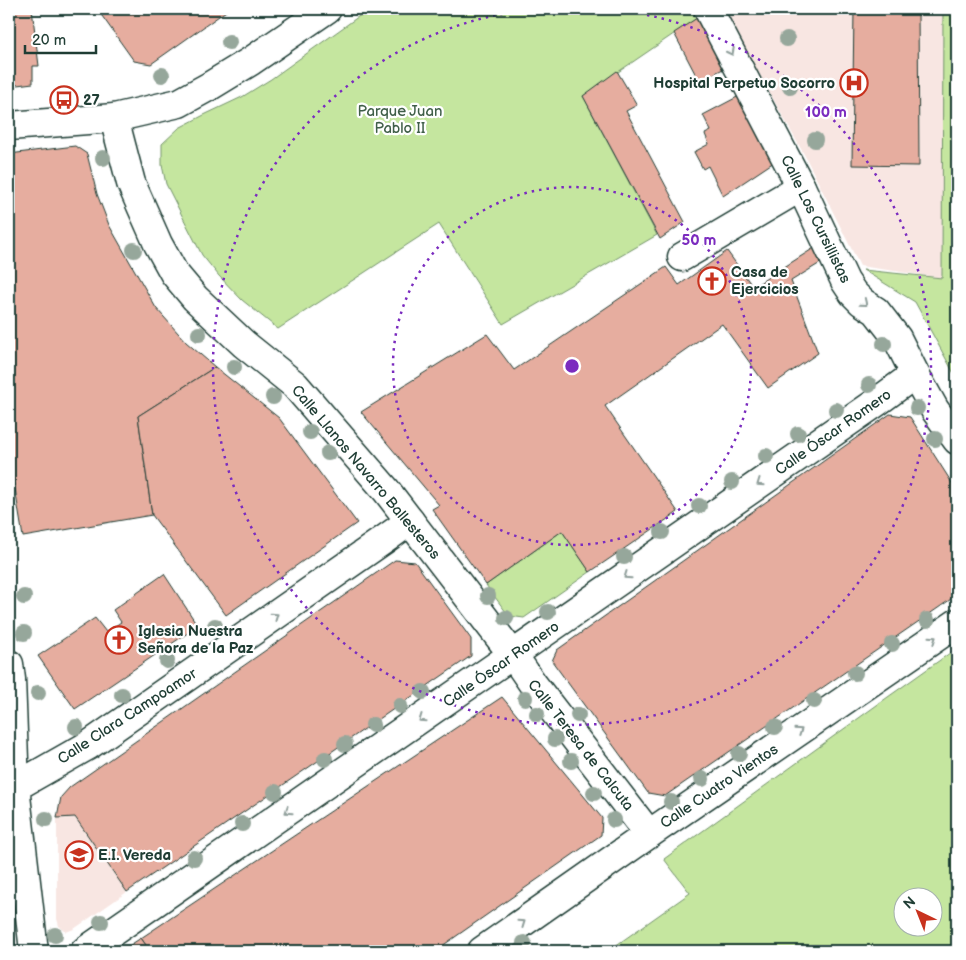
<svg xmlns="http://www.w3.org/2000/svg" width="966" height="960" font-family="'Balsamiq Sans',sans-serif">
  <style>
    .built { fill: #f8e6e2 }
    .green { fill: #c5e69f; stroke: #72926a; fill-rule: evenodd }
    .building { fill: #e6ad9f; stroke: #1f3d34 }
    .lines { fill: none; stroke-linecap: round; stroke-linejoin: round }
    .minor-casing { stroke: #1f3d34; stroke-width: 31 }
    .minor { stroke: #fff; stroke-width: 28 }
    .tree { fill: #96a79b }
    .oneway { stroke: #8f9e9a }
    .ring { fill: none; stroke: #7b2cbf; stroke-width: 2.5; stroke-dasharray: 2.5 5 }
    .labels { text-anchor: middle; stroke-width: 4.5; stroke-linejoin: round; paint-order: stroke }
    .poi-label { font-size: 15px; font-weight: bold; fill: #1f3d34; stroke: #fff; text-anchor: start }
    .park-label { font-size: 15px; fill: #405f49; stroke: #fff }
    .street-label { font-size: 15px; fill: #1f3d34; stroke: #fff }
    .centre { fill: #7b2cbf; stroke: #fff; stroke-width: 2.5 }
    .ring-label { font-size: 15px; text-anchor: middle; font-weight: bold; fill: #7b2cbf; stroke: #fff; stroke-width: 4.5; stroke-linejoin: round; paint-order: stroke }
  </style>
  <rect width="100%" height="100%" fill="#fff"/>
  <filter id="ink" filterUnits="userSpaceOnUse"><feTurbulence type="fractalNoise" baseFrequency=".02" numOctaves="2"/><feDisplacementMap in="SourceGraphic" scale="10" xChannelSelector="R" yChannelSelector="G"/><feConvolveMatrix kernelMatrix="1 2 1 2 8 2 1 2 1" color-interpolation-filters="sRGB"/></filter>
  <g filter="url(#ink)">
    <g class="built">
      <path d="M 723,9 L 945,9 L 942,278 L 860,266 L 806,158 Z"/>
      <path d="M 75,817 L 127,892 L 74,929 L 66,932 L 59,926 L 57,919 L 57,818 Z"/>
    </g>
    <g class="green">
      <path d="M 369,9 L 695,9 L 700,16 L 583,96 L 657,235 L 503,324 L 439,224 L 278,329 L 242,300 L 219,276 L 202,255 L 166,184 L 162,165 L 162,144 L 179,128 L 204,115 L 242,97 L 271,79 Z"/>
      <path d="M 943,9 L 957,9 L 957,379 L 915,302 L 863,270 L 942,278 Z"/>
      <path d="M 562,531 L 590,572 L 524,618 L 509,616 L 486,585 Z"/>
      <path d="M 957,648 L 957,951 L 608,951 L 690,893 L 664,859 L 888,697 ZM 904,898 L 934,898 L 934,928 L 904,928 Z"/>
    </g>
    <g class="building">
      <path d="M 9,9 L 32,9 L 39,66 L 33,66 L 33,83 L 9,86 Z"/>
      <path d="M 97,9 L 229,9 L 151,64 L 134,61 Z"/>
      <path d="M 854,9 L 918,9 L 919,166 L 852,165 Z"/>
      <path d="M 700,16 L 727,67 L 699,81 L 674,33 Z"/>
      <path d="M 617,71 L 637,105 L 626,111 L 685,222 L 660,239 L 583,96 Z"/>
      <path d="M 741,95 L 774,162 L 723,196 L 708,166 L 703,169 L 694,152 L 709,144 L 705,134 L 711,131 L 703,115 Z"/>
      <path d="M 75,146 L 87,154 L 97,194 L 109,225 L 156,308 L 186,342 L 215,367 L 138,416 L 152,515 L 23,537 L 9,452 L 9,154 Z"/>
      <path d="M 814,248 L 822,262 L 791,281 L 818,353 L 768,388 L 722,324 L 605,406 L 678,512 L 590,572 L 562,531 L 486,585 L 432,509 L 439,505 L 361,412 L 487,334 L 514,370 L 666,267 L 679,285 L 727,251 L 753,287 Z"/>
      <path d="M 215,367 L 279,418 L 357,523 L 226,615 L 152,515 L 138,416 Z"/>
      <path d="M 890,414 L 910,417 L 952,483 L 957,489 L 957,595 L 665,796 L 648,793 L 552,661 L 557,650 Z"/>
      <path d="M 395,560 L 415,562 L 471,639 L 471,656 L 127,892 L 75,817 L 57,818 L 61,797 L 70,787 Z"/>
      <path d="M 164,574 L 198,626 L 75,709 L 38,656 L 95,618 L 106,632 L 121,622 L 113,610 Z"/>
      <path d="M 502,697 L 602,818 L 601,835 L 435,951 L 150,951 L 141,938 Z"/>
      <path d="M 9,912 L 13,936 L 9,935 Z"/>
      <path d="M 141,938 L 150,951 L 121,951 Z"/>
    </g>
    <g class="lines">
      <g class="minor-casing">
        <g id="minor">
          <path d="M 708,9 L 801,187 L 845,281 L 853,293 L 862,302 L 876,311 L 897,338 L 915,374 L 935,410 L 957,440"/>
          <path d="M 114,118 L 131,183 L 158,244 L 174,273 L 195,298 L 244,344 L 295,385 L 386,490 L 513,655 L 533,684 L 649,834"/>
          <path d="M 9,126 L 114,118 L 179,103 L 210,86 L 251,61 L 327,9"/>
          <path d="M 682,257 L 801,187"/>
          <path d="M 9,664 L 11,679 L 15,787 L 34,951"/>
          <path d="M 15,787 L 89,745 L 385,539 L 410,521"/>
          <path d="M 85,951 L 877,402 L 915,374"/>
          <path d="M 482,951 L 649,834 L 957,623"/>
        </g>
      </g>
      <use href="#minor" class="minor"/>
    </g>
    <g class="tree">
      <circle cx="787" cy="39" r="8"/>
      <circle cx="229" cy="42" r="8"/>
      <circle cx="162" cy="75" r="8"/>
      <circle cx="790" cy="87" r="8"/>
      <circle cx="815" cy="140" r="8"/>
      <circle cx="103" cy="158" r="8"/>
      <circle cx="134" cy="250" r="8"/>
      <circle cx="199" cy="334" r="8"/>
      <circle cx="884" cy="344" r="8"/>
      <circle cx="234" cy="367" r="8"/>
      <circle cx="869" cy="385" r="8"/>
      <circle cx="273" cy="397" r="8"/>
      <circle cx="917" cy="408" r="8"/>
      <circle cx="836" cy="410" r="8"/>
      <circle cx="310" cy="432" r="8"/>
      <circle cx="798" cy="434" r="8"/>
      <circle cx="935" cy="439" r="8"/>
      <circle cx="328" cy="453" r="8"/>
      <circle cx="766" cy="456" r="8"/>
      <circle cx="732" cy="482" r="8"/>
      <circle cx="699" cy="506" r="8"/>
      <circle cx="662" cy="532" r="8"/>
      <circle cx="624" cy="557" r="8"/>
      <circle cx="488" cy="596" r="8"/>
      <circle cx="24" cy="597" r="8"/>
      <circle cx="548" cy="612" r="8"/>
      <circle cx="506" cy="618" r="8"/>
      <circle cx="927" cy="620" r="8"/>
      <circle cx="215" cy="626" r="8"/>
      <circle cx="24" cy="633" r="8"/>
      <circle cx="892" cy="644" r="8"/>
      <circle cx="167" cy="661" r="8"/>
      <circle cx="855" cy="673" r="8"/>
      <circle cx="423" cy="692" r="8"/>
      <circle cx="38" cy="693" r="8"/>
      <circle cx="122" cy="695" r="8"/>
      <circle cx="525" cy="698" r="8"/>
      <circle cx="814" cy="701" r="8"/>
      <circle cx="400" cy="706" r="8"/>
      <circle cx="537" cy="714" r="8"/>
      <circle cx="578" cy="715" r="8"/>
      <circle cx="373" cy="725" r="8"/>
      <circle cx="76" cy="727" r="8"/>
      <circle cx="775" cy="727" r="8"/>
      <circle cx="555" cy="739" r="8"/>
      <circle cx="345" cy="744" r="8"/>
      <circle cx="739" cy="754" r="8"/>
      <circle cx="325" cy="759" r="8"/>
      <circle cx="571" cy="761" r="8"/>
      <circle cx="702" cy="779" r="8"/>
      <circle cx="275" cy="792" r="8"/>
      <circle cx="594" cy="793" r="8"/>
      <circle cx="671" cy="802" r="8"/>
      <circle cx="46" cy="819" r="8"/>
      <circle cx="614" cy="820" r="8"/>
      <circle cx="242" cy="824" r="8"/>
      <circle cx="194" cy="858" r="8"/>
      <circle cx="101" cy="922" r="8"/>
      <circle cx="55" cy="935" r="8"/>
      <circle cx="524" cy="943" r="8"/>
    </g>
    <defs><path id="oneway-chevron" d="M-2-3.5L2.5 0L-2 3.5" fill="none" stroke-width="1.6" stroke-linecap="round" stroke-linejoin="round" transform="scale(1.25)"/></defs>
    <g class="oneway">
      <use href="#oneway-chevron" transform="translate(731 52) rotate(63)"/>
      <use href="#oneway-chevron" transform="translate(864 303) rotate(39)"/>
      <use href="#oneway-chevron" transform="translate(760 483) rotate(145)"/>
      <use href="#oneway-chevron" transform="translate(627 576) rotate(145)"/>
      <use href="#oneway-chevron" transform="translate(275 616) rotate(-35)"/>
      <use href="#oneway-chevron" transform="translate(933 639) rotate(-34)"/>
      <use href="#oneway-chevron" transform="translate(422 719) rotate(145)"/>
      <use href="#oneway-chevron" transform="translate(799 731) rotate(-34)"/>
      <use href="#oneway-chevron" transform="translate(288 811) rotate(145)"/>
      <use href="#oneway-chevron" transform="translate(522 923) rotate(-35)"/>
    </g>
  </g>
  <g class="ring">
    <circle cx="572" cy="366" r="179"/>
    <path d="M610 9A359 359 0 1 1 534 9"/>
  </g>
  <defs>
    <g id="hospital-ring" transform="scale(1.4375)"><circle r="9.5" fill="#fff" stroke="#c8321e" stroke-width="1.5"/><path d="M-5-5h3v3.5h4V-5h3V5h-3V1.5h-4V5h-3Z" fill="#c8321e"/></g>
    <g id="bus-ring" transform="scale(1.4375)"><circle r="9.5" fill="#fff" stroke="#c8321e" stroke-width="1.5"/><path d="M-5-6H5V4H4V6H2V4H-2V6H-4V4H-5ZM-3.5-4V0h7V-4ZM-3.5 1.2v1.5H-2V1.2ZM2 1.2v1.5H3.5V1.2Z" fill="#c8321e"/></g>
    <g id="church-ring" transform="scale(1.4375)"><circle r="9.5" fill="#fff" stroke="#c8321e" stroke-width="1.5"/><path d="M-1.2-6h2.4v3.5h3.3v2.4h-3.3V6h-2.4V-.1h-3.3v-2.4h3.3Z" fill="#c8321e"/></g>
    <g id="school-ring" transform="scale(1.4375)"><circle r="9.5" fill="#fff" stroke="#c8321e" stroke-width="1.5"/><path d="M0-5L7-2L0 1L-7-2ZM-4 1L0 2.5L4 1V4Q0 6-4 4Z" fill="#c8321e"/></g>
  </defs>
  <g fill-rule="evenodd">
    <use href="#hospital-ring" x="854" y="83"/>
    <use href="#bus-ring" x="64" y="100"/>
    <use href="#church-ring" x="712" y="281"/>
    <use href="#church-ring" x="119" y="640"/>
    <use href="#school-ring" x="79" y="855"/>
  </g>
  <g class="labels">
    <g class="poi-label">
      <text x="835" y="88" text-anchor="end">Hospital Perpetuo Socorro</text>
      <text x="83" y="105">27</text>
      <text x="731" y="277">Casa de<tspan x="731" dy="17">Ejercicios</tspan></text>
      <text x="138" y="636">Iglesia Nuestra<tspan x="138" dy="17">Señora de la Paz</tspan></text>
      <text x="98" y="860">E.I. Vereda</text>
    </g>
    <g class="park-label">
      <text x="400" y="116">Parque Juan<tspan x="400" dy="17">Pablo II</tspan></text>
    </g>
    <g class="street-label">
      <text transform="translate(816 219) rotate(64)" y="5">Calle Los Cursillistas</text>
      <text transform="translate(833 432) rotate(-35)" y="5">Calle Óscar Romero</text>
      <text transform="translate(366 472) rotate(50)" y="5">Calle Llanos Navarro Ballesteros</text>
      <text transform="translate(501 664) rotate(-35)" y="5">Calle Óscar Romero</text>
      <text transform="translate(127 716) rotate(-33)" y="5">Calle Clara Campoamor</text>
      <text transform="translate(581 745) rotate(52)" y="5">Calle Teresa de Calcuta</text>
      <text transform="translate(719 786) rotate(-34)" y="5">Calle Cuatro Vientos</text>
    </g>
  </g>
  <circle cx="572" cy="366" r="8" class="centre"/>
  <g class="ring-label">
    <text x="826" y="117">100 m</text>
    <text x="699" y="245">50 m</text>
  </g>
  <rect width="966" height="960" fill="none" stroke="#fff" stroke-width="30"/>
  <rect x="15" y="15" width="936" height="930" fill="none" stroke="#1f3d34" stroke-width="2" filter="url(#ink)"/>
  <g transform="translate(918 912) rotate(317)"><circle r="24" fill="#ffffff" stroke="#a5b1ae"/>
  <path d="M0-4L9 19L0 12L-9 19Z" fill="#c8321e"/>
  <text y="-8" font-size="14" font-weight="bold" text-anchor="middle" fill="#1f3d34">N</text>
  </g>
  <path d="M25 45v8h71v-8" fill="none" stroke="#1f3d34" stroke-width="2.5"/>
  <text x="32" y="45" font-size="15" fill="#1f3d34" stroke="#ffffff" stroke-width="4" paint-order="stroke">20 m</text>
</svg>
